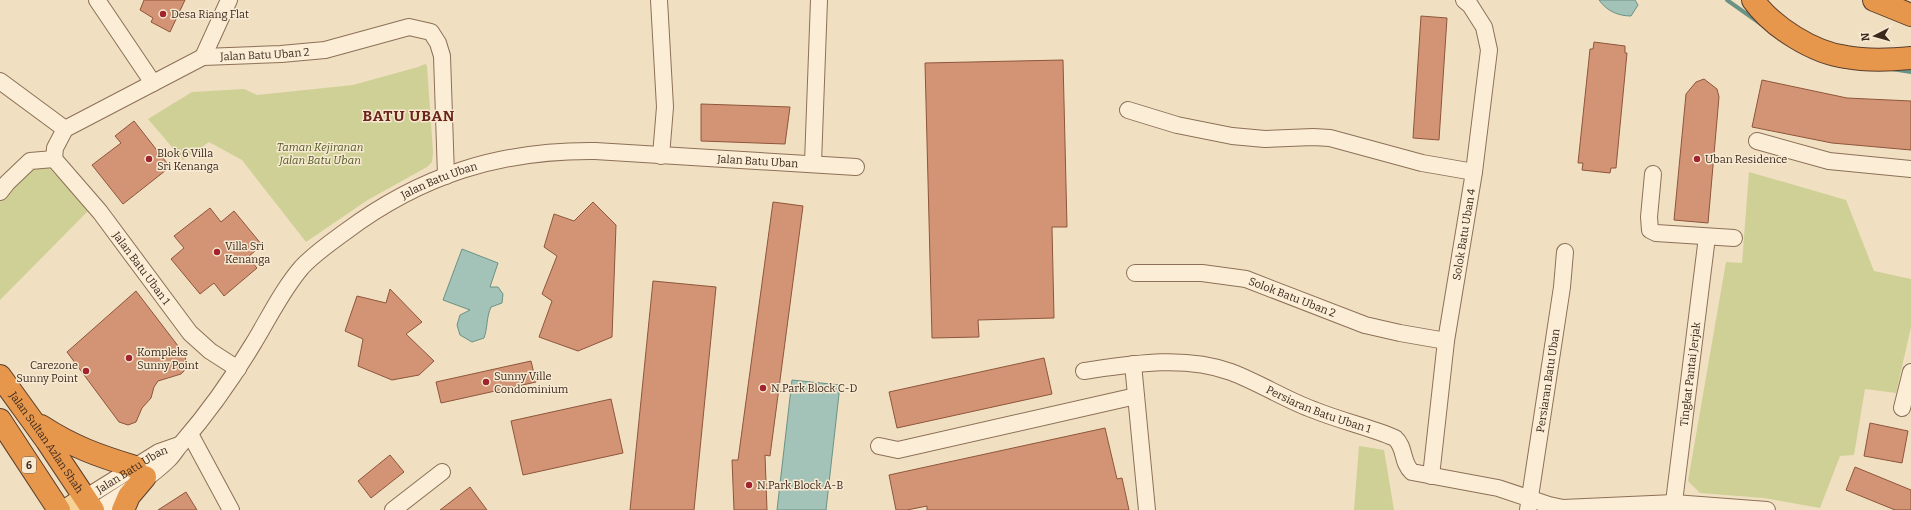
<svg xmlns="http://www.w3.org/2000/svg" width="1911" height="510" font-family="Bitter,serif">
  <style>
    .green { fill: #ced095 }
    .water { fill: #a4c3b8; stroke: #6a9285 }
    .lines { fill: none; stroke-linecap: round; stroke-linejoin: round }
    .stream { stroke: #6a9285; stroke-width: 4 }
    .building { fill: #d29475; stroke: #8e563b }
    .street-casing { stroke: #8d7057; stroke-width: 18 }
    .primary-casing { stroke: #5a3e2c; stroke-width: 24 }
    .highway-casing { stroke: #5a3e2c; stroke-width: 24 }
    .street { stroke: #fbedd6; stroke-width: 16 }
    .primary { stroke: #f7d297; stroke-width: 22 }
    .highway { stroke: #e7974c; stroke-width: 22 }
    .poi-dot { fill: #a0232d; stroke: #f8ead2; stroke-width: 1.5 }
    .labels { text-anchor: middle; stroke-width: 3; stroke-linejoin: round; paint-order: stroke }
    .shield { fill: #f8ead2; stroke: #746353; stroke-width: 1 }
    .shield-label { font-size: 10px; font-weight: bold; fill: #3b291d }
    .poi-label { font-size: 11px; fill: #3b291d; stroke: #f8ead2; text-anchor: start }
    .street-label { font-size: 11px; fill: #3b291d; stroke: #f8ead2 }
    .park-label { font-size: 11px; font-style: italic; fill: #4f5922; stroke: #f8ead2 }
    .district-label { font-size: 15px; font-weight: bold; letter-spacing: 1px; fill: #6b2419; stroke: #f8ead2 }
  </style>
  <rect width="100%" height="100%" fill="#f1dfc2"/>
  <g class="green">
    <path d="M 425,64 L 427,66 L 433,152 L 432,162 L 427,167 L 366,201 L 306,242 L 242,160 L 209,142 L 183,160 L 148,119 L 192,92 L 244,89 L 257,95 L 353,85 L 418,67 Z"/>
    <path d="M 36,163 L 47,166 L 89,210 L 0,300 L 0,202 L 9,187 Z"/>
    <path d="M 1749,172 L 1846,200 L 1874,271 L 1911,279 L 1911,327 L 1896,393 L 1865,389 L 1854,455 L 1840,456 L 1820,508 L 1764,498 L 1700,493 L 1688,481 L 1726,262 L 1742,263 Z"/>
    <path d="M 1359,446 L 1384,450 L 1394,510 L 1354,510 Z"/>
  </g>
  <g class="water">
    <path d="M 1599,0 L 1635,0 L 1638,5 L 1631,16 C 1618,16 1607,11 1599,0 Z"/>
    <path d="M 462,249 L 498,263 L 490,287 L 498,287 L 503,294 L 502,303 L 491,307 C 486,318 488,327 484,338 L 472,342 L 460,335 L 457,325 L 460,315 L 470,310 L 443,300 Z"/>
    <path d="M 792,380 L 840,385 L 826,510 L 777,510 Z"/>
  </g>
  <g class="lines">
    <g class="stream">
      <path d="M 1727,0 L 1761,24"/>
      <path d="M 1892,69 L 1911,72"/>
    </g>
  </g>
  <g class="building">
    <path d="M 144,0 L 185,0 L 170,32 L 151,22 L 153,18 L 140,10 Z"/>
    <path d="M 1421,16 L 1447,18 L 1439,140 L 1413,138 Z"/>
    <path d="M 1594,42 L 1625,46 L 1625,53 L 1627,53 L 1616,168 L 1611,168 L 1610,173 L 1582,170 L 1583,163 L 1578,163 L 1590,49 L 1593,49 Z"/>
    <path d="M 1063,60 L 1067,227 L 1052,227 L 1054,318 L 978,320 L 979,337 L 932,338 L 925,63 Z"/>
    <path d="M 1704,79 L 1717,89 L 1719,97 L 1708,223 L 1674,220 L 1686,94 L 1696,82 Z"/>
    <path d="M 1762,80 L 1847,98 L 1911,101 L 1911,150 L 1832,143 L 1752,127 Z"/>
    <path d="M 701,104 L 790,107 L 785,144 L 701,141 Z"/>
    <path d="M 134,121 L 170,167 L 123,204 L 92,165 L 121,143 L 115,136 Z"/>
    <path d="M 593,202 L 616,225 L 612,337 L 578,351 L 539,337 L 552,301 L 542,294 L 557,256 L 544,247 L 554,214 L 574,221 Z"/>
    <path d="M 773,202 L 803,206 L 770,456 L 765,455 L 767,510 L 734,510 L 732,460 L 738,460 Z"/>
    <path d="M 210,208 L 221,222 L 234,211 L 262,245 L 248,257 L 257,268 L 224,296 L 214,283 L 200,294 L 171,259 L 184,248 L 174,236 Z"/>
    <path d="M 653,281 L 716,287 L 694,510 L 630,510 Z"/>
    <path d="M 390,289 L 422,322 L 406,334 L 434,361 L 419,375 L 392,380 L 358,366 L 363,339 L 345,331 L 357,296 L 386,303 Z"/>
    <path d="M 136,291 L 185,355 L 186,362 L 185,370 L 181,374 L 158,381 L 154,387 L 151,398 L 142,408 L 136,422 L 128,425 L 119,422 L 67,352 Z"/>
    <path d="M 1044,358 L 1052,394 L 897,428 L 889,392 Z"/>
    <path d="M 531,361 L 536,382 L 441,403 L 436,382 Z"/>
    <path d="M 611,399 L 623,453 L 523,475 L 511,421 Z"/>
    <path d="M 1870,423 L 1908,431 L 1902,463 L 1864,456 Z"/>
    <path d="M 1105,428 L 1117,479 L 1122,478 L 1129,510 L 927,510 L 927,506 L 907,510 L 896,510 L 889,475 Z"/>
    <path d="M 390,455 L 404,472 L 371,498 L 358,481 Z"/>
    <path d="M 1855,467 L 1911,490 L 1911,510 L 1895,510 L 1846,490 Z"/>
    <path d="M 470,487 L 487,510 L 440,510 Z"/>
    <path d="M 186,492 L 197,510 L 158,510 Z"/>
  </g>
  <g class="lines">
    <g class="street-casing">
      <g id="street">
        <path d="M 97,0 L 153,83"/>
        <path d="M 659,0 L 665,107 L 661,156"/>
        <path d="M 203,57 L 229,0"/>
        <path d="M 0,81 L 65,129"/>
        <path d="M 1128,110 L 1177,125 L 1232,136 L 1265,139 L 1313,137 L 1330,138 L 1422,163 L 1474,172"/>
        <path d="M 1757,141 L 1829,161 L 1911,169"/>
        <path id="s1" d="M 54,159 L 55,148 L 65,129 L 203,57 L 281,54 L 325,50 L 409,27 L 431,32 L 438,43 L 442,56 L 446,176"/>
        <path id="s2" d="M 54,159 L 100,212 L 190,333 L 210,351 L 238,369"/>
        <path d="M 813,163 L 819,0"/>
        <path d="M 1653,174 L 1649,217 L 1650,230 L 1656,233 L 1734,238"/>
        <path d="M 0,192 L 7,183 L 30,161 L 54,159"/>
        <path id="s3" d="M 1135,273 L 1202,273 L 1246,279 L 1365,325 L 1400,333 L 1446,341"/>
        <path d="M 1133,364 L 1147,510"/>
        <path id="s4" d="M 1084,371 C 1132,364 1184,355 1231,372 C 1260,383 1286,400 1314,410 C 1341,421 1369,427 1395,438 C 1406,448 1401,462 1412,472 L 1498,488 L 1549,505 L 1563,508 L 1674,503 L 1767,510"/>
        <path d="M 1902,408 L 1911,372"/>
        <path d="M 190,434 L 231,510"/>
        <path d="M 879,446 L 898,450 L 1136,396"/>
        <path id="s5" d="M 1431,476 L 1446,341 L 1474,172 L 1489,50 L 1484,27 L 1470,5 L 1464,0"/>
        <path id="s6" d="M 85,498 L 159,452 L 179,445"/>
        <path id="s7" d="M 98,510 C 122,494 149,479 169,459 C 174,454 177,448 181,444 C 208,413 232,379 253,344 C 269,318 282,290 302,267 C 314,254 330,243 345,232 C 421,175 500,150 595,151 L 856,167"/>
        <path d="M 393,510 L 442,472"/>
        <path id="s8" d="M 1528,510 L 1562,287 L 1565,252"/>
        <path id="s9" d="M 1673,510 L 1707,237"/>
      </g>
    </g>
    <g class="primary-casing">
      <path id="primary" d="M 67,510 L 85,498"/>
    </g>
    <g class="highway-casing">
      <g id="highway">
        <path d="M 1753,0 C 1772,27 1814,53 1846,57 C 1867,61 1890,60 1911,58"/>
        <path d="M 1874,0 L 1911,15"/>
        <path id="s10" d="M 0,376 L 47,441 L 93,510"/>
        <path d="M 0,420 L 59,510"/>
        <path d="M 41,426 C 73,447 99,456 135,467"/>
        <path d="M 123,510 L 129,496 L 145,477"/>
      </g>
    </g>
    <use href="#street" class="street"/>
    <use href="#primary" class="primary"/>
    <use href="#highway" class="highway"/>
  </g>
  <g class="poi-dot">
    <circle cx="163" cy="14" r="4"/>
    <circle cx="149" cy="159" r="4"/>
    <circle cx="1697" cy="159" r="4"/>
    <circle cx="217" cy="252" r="4"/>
    <circle cx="129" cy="358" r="4"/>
    <circle cx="86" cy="371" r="4"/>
    <circle cx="486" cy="382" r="4"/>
    <circle cx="763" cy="388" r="4"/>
    <circle cx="749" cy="485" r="4"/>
  </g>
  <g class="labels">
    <rect class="shield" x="22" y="457" width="14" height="16" rx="3"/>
    <g class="shield-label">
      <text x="29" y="469">6</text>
    </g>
    <g class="poi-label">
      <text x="171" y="18">Desa Riang Flat</text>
      <text x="157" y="157">Blok 6 Villa<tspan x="157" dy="13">Sri Kenanga</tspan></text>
      <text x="1705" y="163">Uban Residence</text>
      <text x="225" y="250">Villa Sri<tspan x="225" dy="13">Kenanga</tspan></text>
      <text x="137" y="356">Kompleks<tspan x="137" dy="13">Sunny Point</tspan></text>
      <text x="78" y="369" text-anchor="end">Carezone<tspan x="78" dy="13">Sunny Point</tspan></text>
      <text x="494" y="380">Sunny Ville<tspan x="494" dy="13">Condominium</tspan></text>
      <text x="771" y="392">N.Park Block C-D</text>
      <text x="757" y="489">N.Park Block A-B</text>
    </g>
    <g class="street-label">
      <text dy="4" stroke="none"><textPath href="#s1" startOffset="250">Jalan Batu Uban 2</textPath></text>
      <text dy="4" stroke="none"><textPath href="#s7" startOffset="808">Jalan Batu Uban</textPath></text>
      <text dy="4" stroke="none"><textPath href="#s7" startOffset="485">Jalan Batu Uban</textPath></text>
      <text dy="4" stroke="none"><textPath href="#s5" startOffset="244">Solok Batu Uban 4</textPath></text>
      <text dy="4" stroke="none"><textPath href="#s2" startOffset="140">Jalan Batu Uban 1</textPath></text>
      <text dy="4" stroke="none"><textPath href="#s3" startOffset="161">Solok Batu Uban 2</textPath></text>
      <text dy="4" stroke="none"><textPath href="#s9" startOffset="137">Tingkat Pantai Jerjak</textPath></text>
      <text dy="4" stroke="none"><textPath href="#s8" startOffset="131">Persiaran Batu Uban</textPath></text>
      <text dy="4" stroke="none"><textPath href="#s4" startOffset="244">Persiaran Batu Uban 1</textPath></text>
      <text dy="4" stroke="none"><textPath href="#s10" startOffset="81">Jalan Sultan Azlan Shah</textPath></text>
      <text dy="4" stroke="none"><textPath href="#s6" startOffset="55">Jalan Batu Uban</textPath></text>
    </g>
    <g class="park-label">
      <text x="320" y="151">Taman Kejiranan<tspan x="320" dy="13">Jalan Batu Uban</tspan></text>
    </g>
    <g class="district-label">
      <text x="409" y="121">BATU UBAN</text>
    </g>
  </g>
  <g transform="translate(1875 36) rotate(264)" stroke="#f8ead2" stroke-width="3" paint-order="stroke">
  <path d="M0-3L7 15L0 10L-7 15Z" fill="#3b291d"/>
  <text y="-6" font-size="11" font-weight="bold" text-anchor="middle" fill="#3b291d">N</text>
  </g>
</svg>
